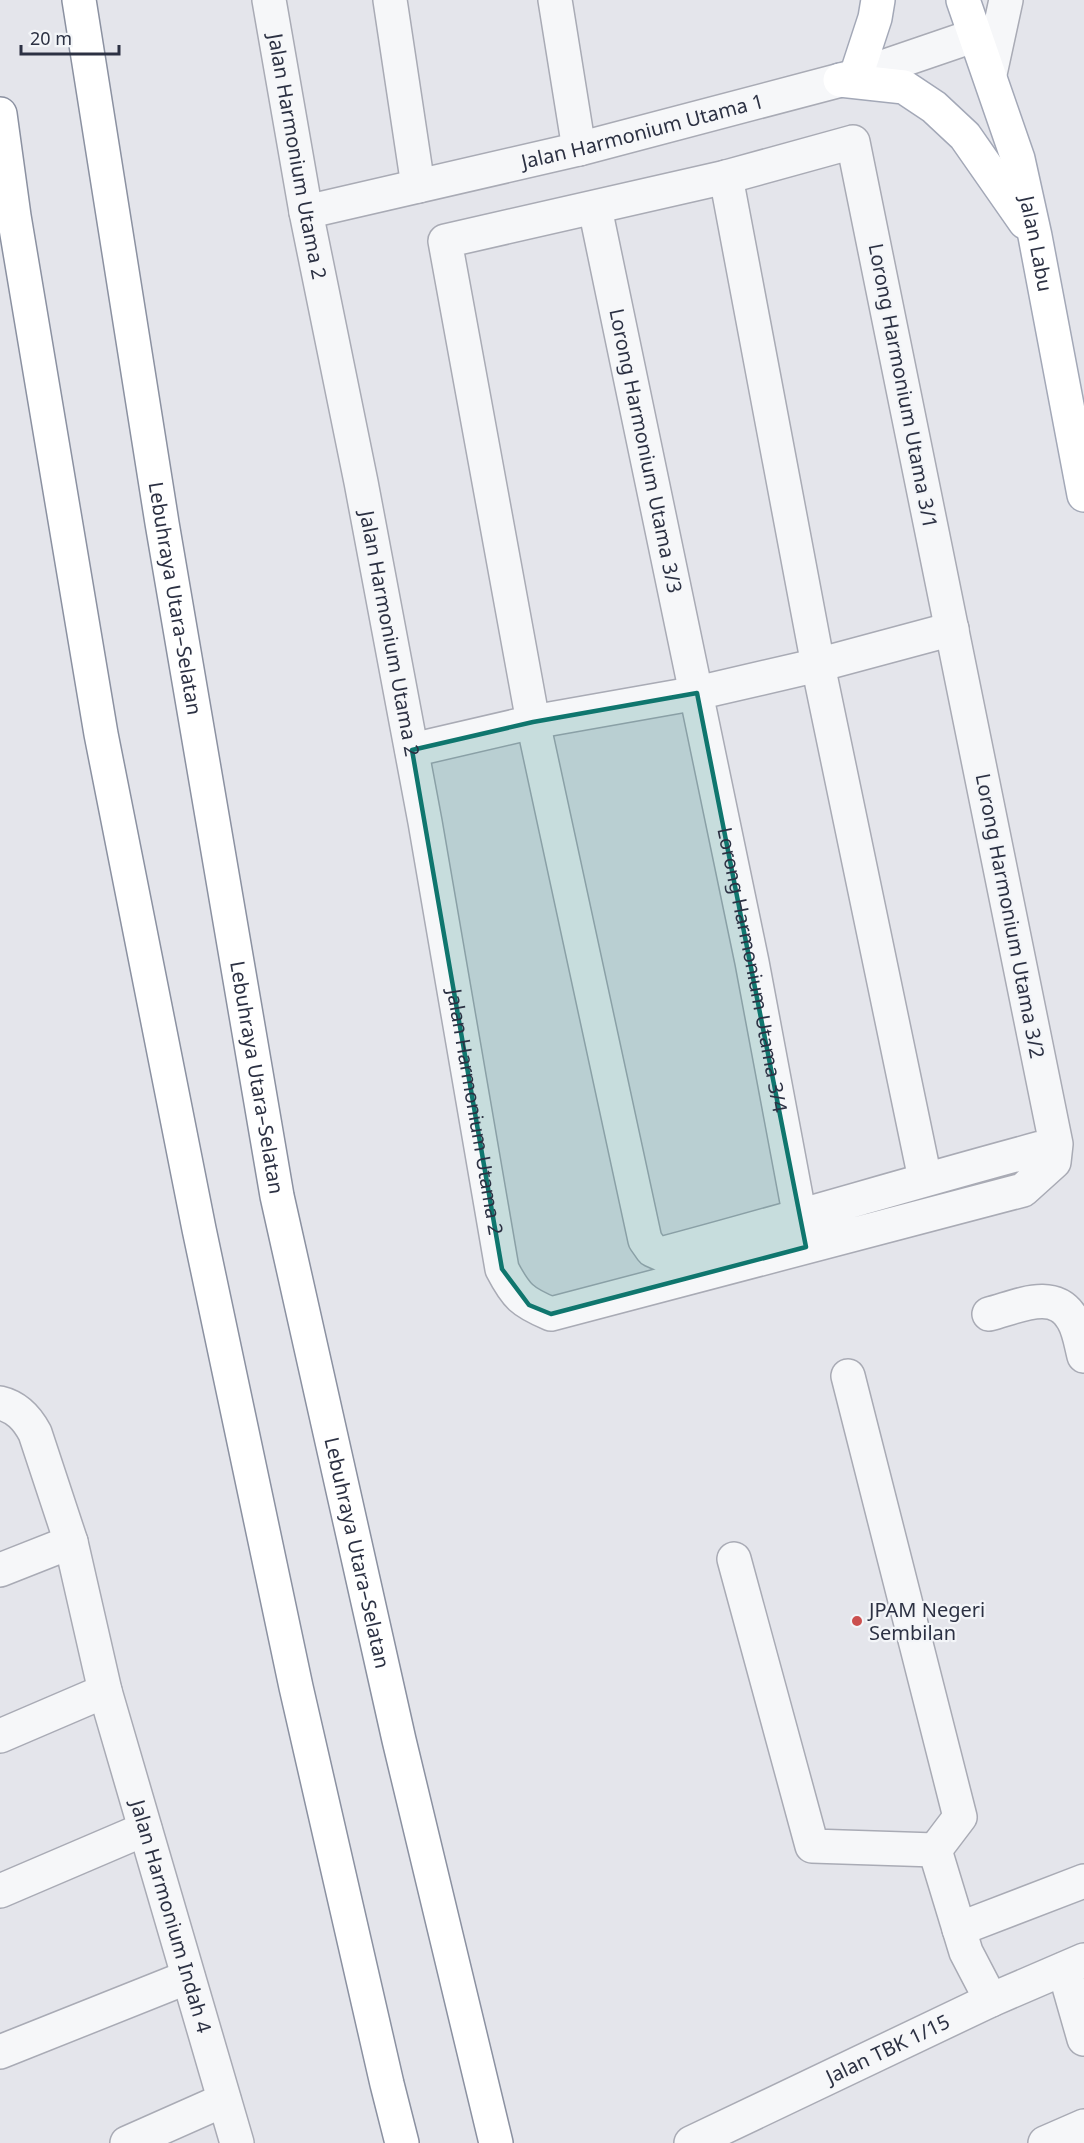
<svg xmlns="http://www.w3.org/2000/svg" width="1084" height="2143" font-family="'Noto Sans',sans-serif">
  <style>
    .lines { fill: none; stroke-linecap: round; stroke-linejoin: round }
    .minor-casing { stroke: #a9abb5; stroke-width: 36 }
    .major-casing { stroke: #a3a8b7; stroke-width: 36 }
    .highway-casing { stroke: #8b91a1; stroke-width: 36 }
    .minor { stroke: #f6f7f9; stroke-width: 33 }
    .major { stroke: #fff; stroke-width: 33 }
    .highway { stroke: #fff; stroke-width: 33 }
    .marked { fill: #0f766e; fill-opacity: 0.2; stroke: #0f766e; stroke-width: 4.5; stroke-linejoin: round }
    .poi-dot { fill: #cb4f4e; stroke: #f3f5f8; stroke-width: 2 }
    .labels { text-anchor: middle; stroke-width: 4.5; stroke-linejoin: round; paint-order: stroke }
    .street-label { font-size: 20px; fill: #2c3143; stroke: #f3f5f8 }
    .poi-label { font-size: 20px; fill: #2c3143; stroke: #f3f5f8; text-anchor: start }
  </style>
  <rect width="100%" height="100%" fill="#e4e5eb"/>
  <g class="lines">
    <g class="minor-casing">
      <g id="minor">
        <path id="s1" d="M 269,0 L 306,212 L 361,482 L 425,822 L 502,1269 C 516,1296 522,1302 551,1314 L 1023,1190 L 1054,1162 L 1056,1144 L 853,142 L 726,177 L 445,241 L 533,722 L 645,1240 L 652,1250 L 661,1254 C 793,1219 924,1179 1056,1144"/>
        <path d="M 390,0 L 418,186"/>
        <path d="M 555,0 L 579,149"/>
        <path d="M 990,74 L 1006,0"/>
        <path d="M 726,177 L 818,665 L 925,1179"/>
        <path id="s2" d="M 595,208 L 752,962 L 804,1239"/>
        <path id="s3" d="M 306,212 L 579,149 L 856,76 L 976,35"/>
        <path d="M 412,750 L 533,722 L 697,693 L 818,665 L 952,629"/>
        <path d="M 989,1314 C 1017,1307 1055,1287 1073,1320 C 1079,1330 1081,1344 1084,1356"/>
        <path d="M 848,1376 L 960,1817 L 935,1850"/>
        <path id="s4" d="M 0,1403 C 17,1407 27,1418 35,1433 L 71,1542 L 105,1691 L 237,2143"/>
        <path d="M 734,1559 L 812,1846 L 935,1850"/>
        <path d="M 0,1570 L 71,1542"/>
        <path d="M 0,1736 L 105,1691"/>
        <path d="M 935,1850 L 966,1952 L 991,2000"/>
        <path d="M 0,1891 L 145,1829"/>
        <path d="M 959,1929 L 1084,1881"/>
        <path d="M 1064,1969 L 1084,2039"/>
        <path d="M 0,2052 L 188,1977"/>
        <path d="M 127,2143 L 224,2100"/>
        <path id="s5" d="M 691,2143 L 991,2000 L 1084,1960"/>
        <path d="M 1045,2143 L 1084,2126"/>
      </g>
    </g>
    <g class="major-casing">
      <g id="major">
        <path id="s6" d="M 963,0 L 1018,159 L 1035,236 L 1084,495"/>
        <path d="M 856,76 L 875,18 L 878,0"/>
        <path d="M 840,80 L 904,87 L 934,107 L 965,136 L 1025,222"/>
      </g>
    </g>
    <g class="highway-casing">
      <g id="highway">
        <path id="s7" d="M 79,0 L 162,523 L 277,1196 L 399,1740 L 496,2143"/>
        <path d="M 0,114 L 14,216 L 101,734 L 199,1229 L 296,1687 L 387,2084 L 402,2143"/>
      </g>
    </g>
    <use href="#minor" class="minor"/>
    <use href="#major" class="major"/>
    <use href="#highway" class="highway"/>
  </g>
  <path class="marked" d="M 697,693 L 806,1247 L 551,1314 L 529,1305 L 502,1269 L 412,750 L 533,722 Z"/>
  <circle class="poi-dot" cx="857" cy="1621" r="6"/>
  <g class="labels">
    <g class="street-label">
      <text dy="7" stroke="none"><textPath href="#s3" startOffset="346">Jalan Harmonium Utama 1</textPath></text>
      <text dy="7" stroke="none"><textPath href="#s1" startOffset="159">Jalan Harmonium Utama 2</textPath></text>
      <text dy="7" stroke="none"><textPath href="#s6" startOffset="255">Jalan Labu</textPath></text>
      <text transform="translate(903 386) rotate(79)" y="7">Lorong Harmonium Utama 3/1</text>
      <text dy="7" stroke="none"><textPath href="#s2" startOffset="248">Lorong Harmonium Utama 3/3</textPath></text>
      <text dy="7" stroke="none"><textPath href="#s7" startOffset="606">Lebuhraya Utara–Selatan</textPath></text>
      <text dy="7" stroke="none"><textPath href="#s1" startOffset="645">Jalan Harmonium Utama 2</textPath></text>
      <text transform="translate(1010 916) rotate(79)" y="7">Lorong Harmonium Utama 3/2</text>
      <text dy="7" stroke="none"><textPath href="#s2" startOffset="778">Lorong Harmonium Utama 3/4</textPath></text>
      <text dy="7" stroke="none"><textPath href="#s7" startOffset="1092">Lebuhraya Utara–Selatan</textPath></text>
      <text dy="7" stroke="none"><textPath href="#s1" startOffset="1131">Jalan Harmonium Utama 2</textPath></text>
      <text dy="7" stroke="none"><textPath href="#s7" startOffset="1578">Lebuhraya Utara–Selatan</textPath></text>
      <text dy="7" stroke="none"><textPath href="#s4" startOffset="550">Jalan Harmonium Indah 4</textPath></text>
      <text dy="7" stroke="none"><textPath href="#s5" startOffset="218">Jalan TBK 1/15</textPath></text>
    </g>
    <g class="poi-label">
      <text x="869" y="1617">JPAM Negeri<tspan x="869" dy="23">Sembilan</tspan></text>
    </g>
  </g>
  <path d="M21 45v9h98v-9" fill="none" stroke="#2c3143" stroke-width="3"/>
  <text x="30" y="45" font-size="18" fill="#2c3143" stroke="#f3f5f8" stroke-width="4.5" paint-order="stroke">20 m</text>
</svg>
